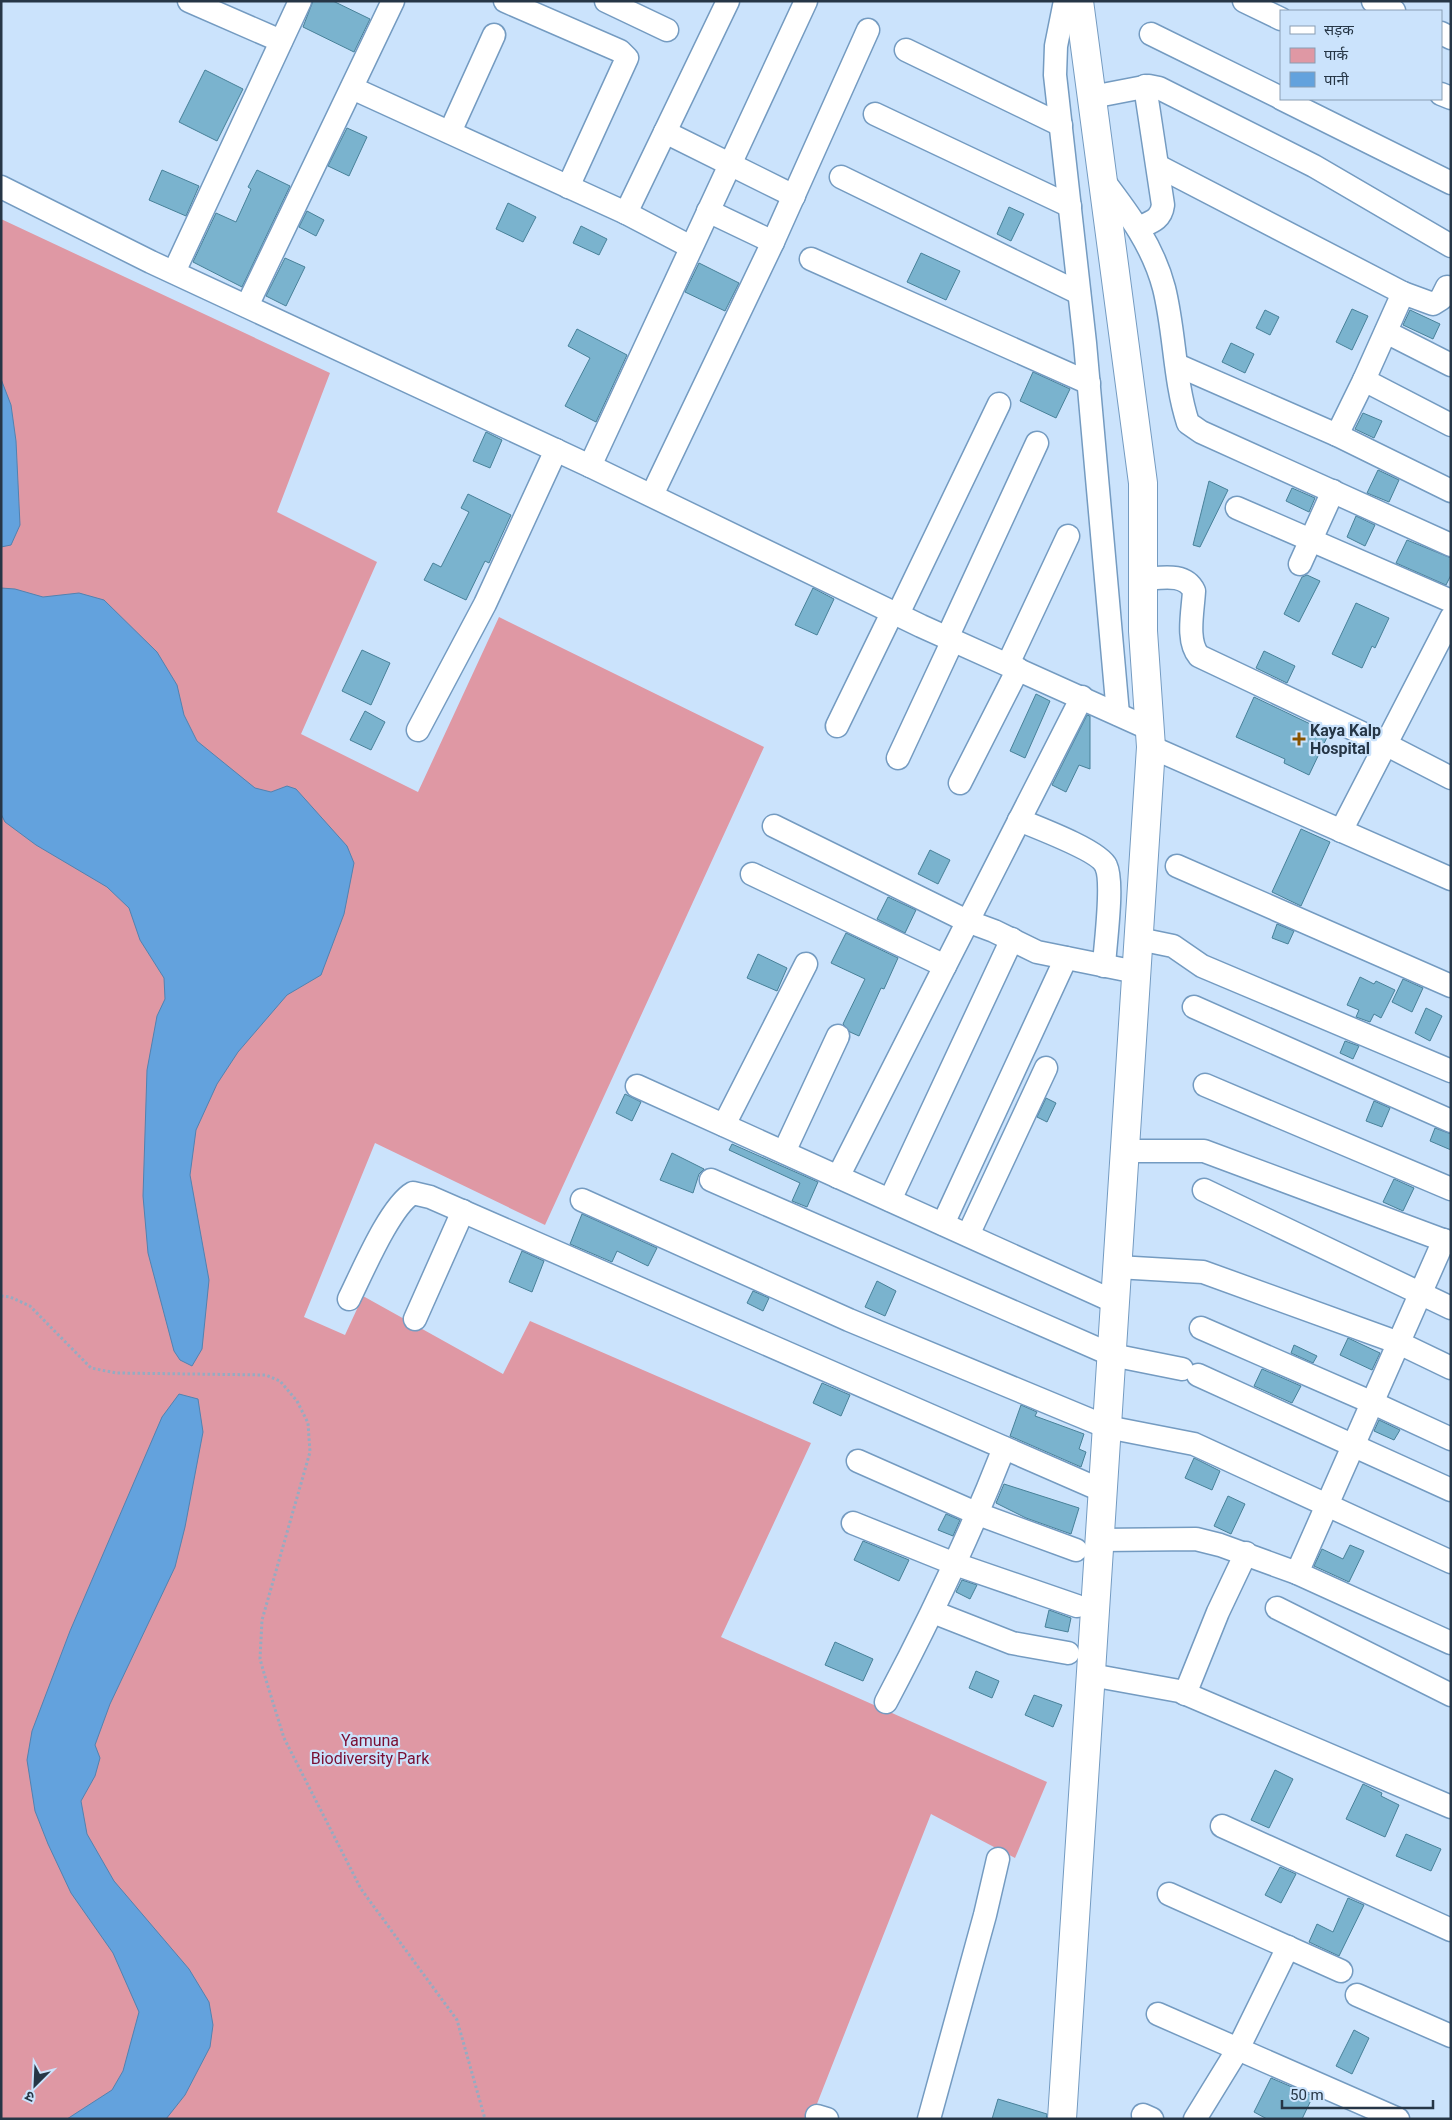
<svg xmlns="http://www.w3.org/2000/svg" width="1452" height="2120" font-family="Roboto,'Noto Sans Devanagari',sans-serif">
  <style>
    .green { fill: #df98a4 }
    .water { fill: #63a2dd; stroke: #5182b0 }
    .building { fill: #7ab3ce; stroke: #488199 }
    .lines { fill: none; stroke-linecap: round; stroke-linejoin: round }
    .street-casing { stroke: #749bc1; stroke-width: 25 }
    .secondary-casing { stroke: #749bc1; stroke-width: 30 }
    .path { stroke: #96abc1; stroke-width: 3; stroke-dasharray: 2.5 2.5; stroke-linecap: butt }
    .street { stroke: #fff; stroke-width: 22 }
    .secondary { stroke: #fff; stroke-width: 28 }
    .poi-dot { fill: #885300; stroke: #cbe3fc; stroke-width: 2 }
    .labels { text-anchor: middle; stroke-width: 4.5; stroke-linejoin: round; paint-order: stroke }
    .poi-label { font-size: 16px; font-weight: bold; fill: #263646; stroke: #cbe3fc; text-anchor: start }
    .park-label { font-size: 16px; fill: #790f33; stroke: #cbe3fc }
  </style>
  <rect width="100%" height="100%" fill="#cbe3fc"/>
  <path class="green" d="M 1,219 L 330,373 L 277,512 L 377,562 L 301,734 L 418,792 L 499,617 L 764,747 L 545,1225 L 375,1143 L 304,1317 L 345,1335 L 363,1296 L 503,1374 L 530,1321 L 811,1443 L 721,1637 L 1047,1782 L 1015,1858 L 931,1814 L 811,2119 L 1,2119 Z"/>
  <g class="water">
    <path d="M 1,379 L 11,405 L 16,441 L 20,525 L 11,545 L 1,547 Z"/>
    <path d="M 1,588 L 15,589 L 43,597 L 79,593 L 104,600 L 157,652 L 177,685 L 184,715 L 197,741 L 255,788 L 271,792 L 287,786 L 296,789 L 347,846 L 354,863 L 344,914 L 321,975 L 287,995 L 238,1052 L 217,1084 L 196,1130 L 190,1175 L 209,1280 L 202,1349 L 192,1366 L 180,1360 L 174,1351 L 148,1253 L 143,1196 L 147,1070 L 157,1016 L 165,999 L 164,978 L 140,940 L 129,908 L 107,887 L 36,845 L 5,822 L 1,814 Z"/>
    <path d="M 179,1394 L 198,1399 L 203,1432 L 185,1527 L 175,1567 L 110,1704 L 95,1745 L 100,1758 L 95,1776 L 81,1801 L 87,1834 L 114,1881 L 189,1969 L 209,2002 L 213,2025 L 210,2047 L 185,2095 L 166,2119 L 67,2119 L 112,2090 L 123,2071 L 139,2012 L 113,1953 L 71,1893 L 48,1844 L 35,1811 L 27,1760 L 32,1731 L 70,1631 L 162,1417 Z"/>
  </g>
  <g class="building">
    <path d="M 313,1 L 333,1 L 370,19 L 354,52 L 303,27 Z"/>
    <path d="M 205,70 L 243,89 L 217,141 L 179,122 Z"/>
    <path d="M 347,128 L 367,137 L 349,176 L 328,166 Z"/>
    <path d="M 162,170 L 199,186 L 186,216 L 149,200 Z"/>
    <path d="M 257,170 L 290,186 L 242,287 L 193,262 L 216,213 L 236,222 L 251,189 L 248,187 Z"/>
    <path d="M 508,203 L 536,217 L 523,242 L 496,229 Z"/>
    <path d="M 1009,207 L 1024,214 L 1011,241 L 997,234 Z"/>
    <path d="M 307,211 L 324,220 L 316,236 L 299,227 Z"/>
    <path d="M 581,226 L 607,239 L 599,255 L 573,243 Z"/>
    <path d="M 921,253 L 960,271 L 946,300 L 907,282 Z"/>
    <path d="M 285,258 L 305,267 L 286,306 L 266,296 Z"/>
    <path d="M 699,263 L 739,283 L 725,311 L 685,292 Z"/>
    <path d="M 1352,309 L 1368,316 L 1352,350 L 1336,342 Z"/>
    <path d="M 1265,310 L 1279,317 L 1270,335 L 1256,328 Z"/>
    <path d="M 1410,310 L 1440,324 L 1433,339 L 1403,325 Z"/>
    <path d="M 577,329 L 627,355 L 596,422 L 565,406 L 590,358 L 568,346 Z"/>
    <path d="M 1231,343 L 1254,354 L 1245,373 L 1222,362 Z"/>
    <path d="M 1033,372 L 1070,389 L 1056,418 L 1020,401 Z"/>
    <path d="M 1363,413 L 1382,421 L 1374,438 L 1355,429 Z"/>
    <path d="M 486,432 L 502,440 L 490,468 L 473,461 Z"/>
    <path d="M 1378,470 L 1399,480 L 1389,502 L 1367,493 Z"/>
    <path d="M 1209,481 L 1228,490 L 1200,547 L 1193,545 Z"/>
    <path d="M 1292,488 L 1315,498 L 1309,512 L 1286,501 Z"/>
    <path d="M 468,494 L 511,515 L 489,563 L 485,561 L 466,600 L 424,580 L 433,563 L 441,567 L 469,512 L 461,508 Z"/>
    <path d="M 1356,516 L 1375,525 L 1365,546 L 1347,537 Z"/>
    <path d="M 1407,540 L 1451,558 L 1451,575 L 1446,585 L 1396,563 Z"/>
    <path d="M 1307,575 L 1320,581 L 1299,622 L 1284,614 L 1302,577 Z"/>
    <path d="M 813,588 L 834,599 L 817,635 L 795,625 Z"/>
    <path d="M 1356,603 L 1389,618 L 1375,648 L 1372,646 L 1362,668 L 1332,654 Z"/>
    <path d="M 362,650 L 390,663 L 371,705 L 342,691 Z"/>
    <path d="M 1264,651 L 1295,666 L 1287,683 L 1256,668 Z"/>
    <path d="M 1036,694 L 1050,701 L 1025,758 L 1010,751 Z"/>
    <path d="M 1254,697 L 1329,733 L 1309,775 L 1284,763 L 1285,759 L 1236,737 Z"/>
    <path d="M 365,711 L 385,722 L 371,750 L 350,740 Z"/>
    <path d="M 1087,715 L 1090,716 L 1090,769 L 1079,765 L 1066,792 L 1052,785 Z"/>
    <path d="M 1301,829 L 1330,842 L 1301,906 L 1272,892 Z"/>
    <path d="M 930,850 L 950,860 L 938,884 L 918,874 Z"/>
    <path d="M 888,897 L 916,910 L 905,933 L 877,919 Z"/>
    <path d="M 1277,924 L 1294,931 L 1288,944 L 1272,938 Z"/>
    <path d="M 846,933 L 898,958 L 884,989 L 881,988 L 859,1036 L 850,1032 L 843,1024 L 865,979 L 831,963 Z"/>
    <path d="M 758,954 L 787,968 L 777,991 L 747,978 Z"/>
    <path d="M 1360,977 L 1374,984 L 1376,981 L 1395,990 L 1381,1018 L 1374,1014 L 1370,1022 L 1356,1017 L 1359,1010 L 1347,1005 Z"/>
    <path d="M 1403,979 L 1423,988 L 1412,1012 L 1392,1002 Z"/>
    <path d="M 1426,1008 L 1442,1016 L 1430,1041 L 1415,1033 Z"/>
    <path d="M 1345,1041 L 1359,1046 L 1353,1059 L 1340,1053 Z"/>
    <path d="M 625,1094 L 641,1102 L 632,1121 L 616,1113 Z"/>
    <path d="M 1046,1098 L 1056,1103 L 1047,1122 L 1037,1117 Z"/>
    <path d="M 1374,1101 L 1390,1108 L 1382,1127 L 1366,1121 Z"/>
    <path d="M 1435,1128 L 1451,1134 L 1451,1150 L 1430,1141 Z"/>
    <path d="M 732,1144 L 818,1182 L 807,1207 L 792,1201 L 800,1183 L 729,1150 Z"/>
    <path d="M 672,1153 L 704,1169 L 699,1174 L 693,1193 L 660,1180 Z"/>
    <path d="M 1394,1179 L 1414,1188 L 1403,1211 L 1383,1202 Z"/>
    <path d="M 582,1214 L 657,1248 L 648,1266 L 617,1251 L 612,1262 L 570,1244 Z"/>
    <path d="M 522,1251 L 544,1261 L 532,1292 L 509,1282 Z"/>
    <path d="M 877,1281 L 896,1291 L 885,1316 L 865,1307 Z"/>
    <path d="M 753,1291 L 769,1298 L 763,1311 L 747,1303 Z"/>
    <path d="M 1348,1338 L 1380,1353 L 1372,1370 L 1340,1355 Z"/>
    <path d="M 1294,1345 L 1317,1356 L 1313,1363 L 1291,1353 Z"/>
    <path d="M 1262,1369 L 1301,1386 L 1292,1403 L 1254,1386 Z"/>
    <path d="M 822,1383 L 850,1395 L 841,1416 L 813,1403 Z"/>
    <path d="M 1021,1405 L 1037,1412 L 1035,1416 L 1084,1434 L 1079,1449 L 1086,1452 L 1081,1467 L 1010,1436 Z"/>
    <path d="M 1379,1420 L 1400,1430 L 1394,1440 L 1374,1431 Z"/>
    <path d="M 1194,1458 L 1220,1471 L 1212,1490 L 1185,1478 Z"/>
    <path d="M 1004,1484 L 1079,1508 L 1071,1534 L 1026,1518 L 996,1503 Z"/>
    <path d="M 1228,1496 L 1245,1504 L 1231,1534 L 1214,1526 Z"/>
    <path d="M 946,1514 L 960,1520 L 953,1536 L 938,1530 Z"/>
    <path d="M 863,1541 L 909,1560 L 899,1581 L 854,1560 Z"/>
    <path d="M 1350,1545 L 1364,1551 L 1349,1582 L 1314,1566 L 1322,1549 L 1343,1559 Z"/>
    <path d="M 962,1580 L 977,1585 L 970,1599 L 956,1592 Z"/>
    <path d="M 1049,1610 L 1071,1618 L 1068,1632 L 1045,1627 Z"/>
    <path d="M 835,1642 L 873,1659 L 863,1681 L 825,1665 Z"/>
    <path d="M 976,1671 L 999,1681 L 992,1698 L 969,1688 Z"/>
    <path d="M 1034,1695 L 1062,1705 L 1053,1727 L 1025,1715 Z"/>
    <path d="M 1275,1770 L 1293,1779 L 1269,1828 L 1251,1820 Z"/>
    <path d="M 1363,1784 L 1382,1793 L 1381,1796 L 1399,1805 L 1385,1837 L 1346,1819 Z"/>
    <path d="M 1406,1834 L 1441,1849 L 1431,1871 L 1396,1856 Z"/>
    <path d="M 1280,1867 L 1296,1874 L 1281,1903 L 1265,1895 Z"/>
    <path d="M 1348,1898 L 1364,1905 L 1339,1956 L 1309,1942 L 1317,1924 L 1333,1932 Z"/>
    <path d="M 1354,2030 L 1369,2038 L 1352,2074 L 1336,2066 Z"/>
    <path d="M 1271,2078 L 1313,2096 L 1302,2119 L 1267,2119 L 1254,2112 Z"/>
    <path d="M 998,2099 L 1047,2114 L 1046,2119 L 992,2119 Z"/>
  </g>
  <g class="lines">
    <g class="street-casing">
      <g id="street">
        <path d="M 189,1 L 281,41"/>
        <path d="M 505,1 L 620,51 L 627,58 L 568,187"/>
        <path d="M 606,1 L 667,30"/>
        <path d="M 1065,1 L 1056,46 L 1055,75 L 1085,343 L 1118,714"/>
        <path d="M 1244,1 L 1281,19"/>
        <path d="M 1373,1 L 1394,11"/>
        <path d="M 1441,33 L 1451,38"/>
        <path d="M 1151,34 L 1281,98"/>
        <path d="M 906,50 L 1061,125"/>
        <path d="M 352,88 L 626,213 L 691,247"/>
        <path d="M 1441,94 L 1451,98"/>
        <path d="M 1092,97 L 1149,86 L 1159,88 L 1314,166 L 1451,246"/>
        <path d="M 1282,99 L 1451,183"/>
        <path d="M 875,114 L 1070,206"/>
        <path d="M 450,132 L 494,35"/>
        <path d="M 665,132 L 794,196"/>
        <path d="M 1158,166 L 1403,293 L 1433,304 L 1441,299 L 1447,287 L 1451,289"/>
        <path d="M 841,177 L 1079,293"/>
        <path d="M 1103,180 C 1129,214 1153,246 1164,288 C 1175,332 1174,380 1188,423 L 1201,432 L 1451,545"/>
        <path d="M 1,187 L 151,262 L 590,466 L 921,626 L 1150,729"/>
        <path d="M 708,211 L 773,242"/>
        <path d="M 626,213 L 728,1"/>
        <path d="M 1138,228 C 1151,222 1161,220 1163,205 L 1145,86"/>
        <path d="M 811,259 L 1089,383"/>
        <path d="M 174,272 L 300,1"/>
        <path d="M 247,306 L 393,1"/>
        <path d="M 1386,332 L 1451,365"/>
        <path d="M 1177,365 L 1337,435 L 1451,491"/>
        <path d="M 1364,380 L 1403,293"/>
        <path d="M 1337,435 L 1364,380 L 1451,425"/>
        <path d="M 590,466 L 806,1"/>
        <path d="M 652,495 L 773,242 L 868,30"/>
        <path d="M 1237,508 L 1451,601"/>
        <path d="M 1300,564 L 1333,491"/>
        <path d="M 1143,579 C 1161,578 1185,572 1194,591 C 1193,611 1186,641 1199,656 L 1385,744 L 1451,778"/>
        <path d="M 898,614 L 999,404"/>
        <path d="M 947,638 L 1037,443"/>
        <path d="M 1008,664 L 1068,536"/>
        <path d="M 837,726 L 893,611"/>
        <path d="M 418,730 L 485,604 L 556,450"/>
        <path d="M 1151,747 L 1451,879"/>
        <path d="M 898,758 L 953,640"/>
        <path d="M 960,783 L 1018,669"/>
        <path d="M 1019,820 C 1036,827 1100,851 1106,866 C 1114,883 1105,944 1104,966"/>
        <path d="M 774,826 L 967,921 L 994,931 L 1037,952 L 1136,972"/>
        <path d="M 1341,831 L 1451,618"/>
        <path d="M 1177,866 L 1451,986"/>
        <path d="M 752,874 L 945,966 L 1082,697"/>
        <path d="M 1139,939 L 1173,946 L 1202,966 L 1451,1071"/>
        <path d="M 1194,1007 L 1451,1121"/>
        <path d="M 1205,1085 L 1451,1189"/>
        <path d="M 637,1086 L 1115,1302"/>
        <path d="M 724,1125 L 806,964"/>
        <path d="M 1125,1151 L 1204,1151 L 1451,1243"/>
        <path d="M 784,1152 L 838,1036"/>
        <path d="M 838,1177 L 945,966"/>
        <path d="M 711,1180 L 1112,1355 L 1182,1369"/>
        <path d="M 1204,1190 L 1451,1308"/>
        <path d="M 582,1200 L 849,1320 L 1107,1427 L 1194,1444 L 1451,1562"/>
        <path d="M 890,1200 L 1012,939"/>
        <path d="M 943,1224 L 1066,958"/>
        <path d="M 968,1235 L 1046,1068"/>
        <path d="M 1117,1267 L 1203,1272 L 1399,1343 L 1451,1368"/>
        <path d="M 349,1299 C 362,1273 390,1206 413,1193 L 430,1197 L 1103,1491"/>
        <path d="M 415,1319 L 463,1211"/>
        <path d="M 1201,1328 L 1373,1403 L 1451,1439"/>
        <path d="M 1198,1375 L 1451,1490"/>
        <path d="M 858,1461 L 978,1514 L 1076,1550"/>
        <path d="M 853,1523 L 955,1564 L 1077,1606"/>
        <path d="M 1100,1540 L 1196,1539 L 1220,1545 L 1297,1573 L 1451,1643"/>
        <path d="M 1297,1573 L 1444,1240"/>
        <path d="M 1277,1608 L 1451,1695"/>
        <path d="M 933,1612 L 1012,1643 L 1068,1653"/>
        <path d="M 1091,1675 L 1179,1691 L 1451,1807"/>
        <path d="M 1185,1694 L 1218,1612 L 1246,1553"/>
        <path d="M 886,1702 C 930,1619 970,1535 1004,1448"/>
        <path d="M 1222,1826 L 1451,1930"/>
        <path d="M 1169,1894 L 1341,1971"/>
        <path d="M 1357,1995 L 1451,2036"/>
        <path d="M 1158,2014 L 1398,2119"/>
        <path d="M 1143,2115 L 1152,2119"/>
        <path d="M 817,2116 L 827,2119"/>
        <path d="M 929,2119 L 985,1915 L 998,1859"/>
        <path d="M 1195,2119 L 1238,2049 L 1288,1947"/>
      </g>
    </g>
    <g class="secondary-casing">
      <path id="secondary" d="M 1062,2119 L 1151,747 L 1143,631 L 1143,483 L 1079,1"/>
    </g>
    <path class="path" d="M 1,1296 L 10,1297 L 30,1306 L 91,1368 L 116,1373 L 266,1375 L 280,1381 L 297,1401 L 308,1423 L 310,1452 L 262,1620 L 260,1659 L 266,1680 L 284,1738 L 361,1889 L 457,2020 L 485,2119"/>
    <use href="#street" class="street"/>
    <use href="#secondary" class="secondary"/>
  </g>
  <path class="poi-dot" d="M1296.5 731.5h5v5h5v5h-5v5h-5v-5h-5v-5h5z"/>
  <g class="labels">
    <g class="poi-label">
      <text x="1310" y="736">Kaya Kalp<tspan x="1310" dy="18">Hospital</tspan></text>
    </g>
    <g class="park-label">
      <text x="370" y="1746">Yamuna<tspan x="370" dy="18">Biodiversity Park</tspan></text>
    </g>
  </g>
  <rect width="1452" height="2120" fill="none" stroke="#263646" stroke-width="5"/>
  <rect x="1280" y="10" width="162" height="90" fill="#cbe3fc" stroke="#899eb3"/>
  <rect x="1290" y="26" width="25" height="8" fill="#ffffff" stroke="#899eb3"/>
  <text x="1324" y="35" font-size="15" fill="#263646">सड़क</text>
  <rect x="1290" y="48" width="25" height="15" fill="#df98a4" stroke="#899eb3"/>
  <text x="1324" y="60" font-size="15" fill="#263646">पार्क</text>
  <rect x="1290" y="72" width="25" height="15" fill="#63a2dd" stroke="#899eb3"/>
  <text x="1324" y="85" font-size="15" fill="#263646">पानी</text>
  <g transform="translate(35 2085) rotate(204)" stroke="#cbe3fc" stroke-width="4" paint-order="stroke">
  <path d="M0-4L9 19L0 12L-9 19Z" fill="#263646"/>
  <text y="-8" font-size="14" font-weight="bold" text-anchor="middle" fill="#263646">उ</text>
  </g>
  <path d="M1282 2100v8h151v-8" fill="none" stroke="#263646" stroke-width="2.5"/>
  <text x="1290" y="2100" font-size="15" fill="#263646" stroke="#cbe3fc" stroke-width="4" paint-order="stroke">50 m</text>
</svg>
